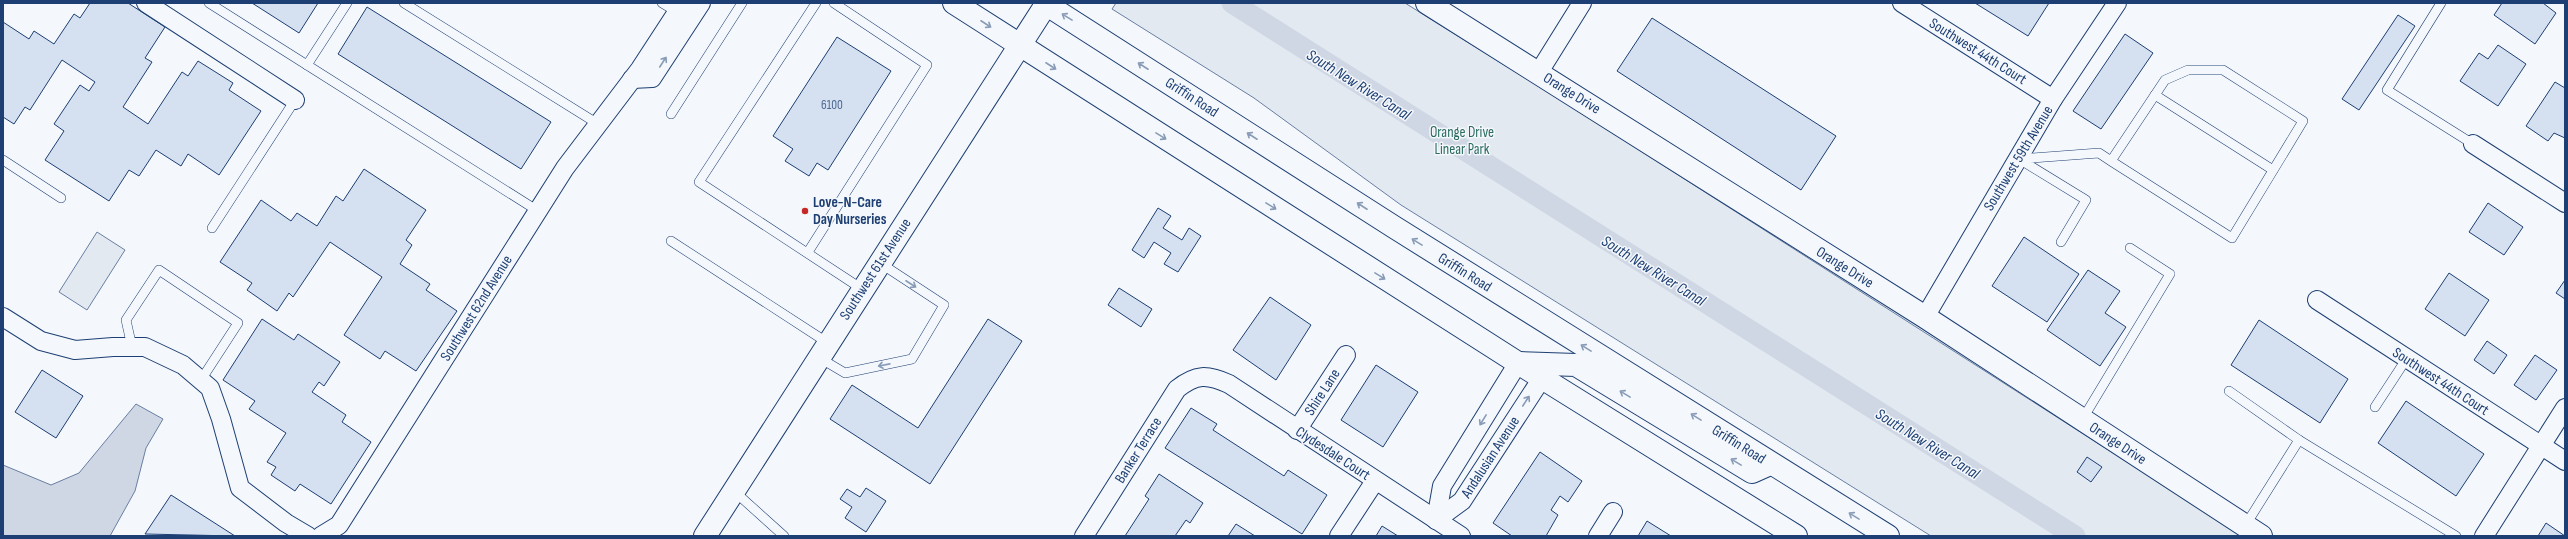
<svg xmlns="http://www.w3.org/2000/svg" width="2568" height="539" font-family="'Sofia Sans Condensed',sans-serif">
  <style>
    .green { fill: #e3e9f0; stroke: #687fa3 }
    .water { fill: #cfd7e4; stroke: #687fa3 }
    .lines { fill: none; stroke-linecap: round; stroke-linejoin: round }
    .canal { stroke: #cfd7e4; stroke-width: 21 }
    .building { fill: #d5e0f0; stroke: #1d3f73 }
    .service-casing { stroke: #1d3f73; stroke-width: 10 }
    .minor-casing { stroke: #1d3f73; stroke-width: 20 }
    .tertiary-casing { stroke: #1d3f73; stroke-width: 24 }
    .primary-casing { stroke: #1d3f73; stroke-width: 24 }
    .service { stroke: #f4f7fb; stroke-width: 9 }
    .minor { stroke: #f4f7fb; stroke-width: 18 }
    .tertiary { stroke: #f4f7fb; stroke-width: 22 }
    .primary { stroke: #f4f7fb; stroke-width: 22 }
    .oneway { stroke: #889bb7 }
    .poi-dot { fill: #c62828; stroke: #f4f7fb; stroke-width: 1.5 }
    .labels { text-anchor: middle; stroke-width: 3; stroke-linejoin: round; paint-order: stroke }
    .number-label { font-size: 13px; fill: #4b6792 }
    .street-label { font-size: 15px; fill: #1d3f73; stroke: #f4f7fb }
    .park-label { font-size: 15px; fill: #2c6c60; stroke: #f4f7fb }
    .poi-label { font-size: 15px; font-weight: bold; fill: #1d3f73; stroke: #f4f7fb; text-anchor: start }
    .water-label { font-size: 16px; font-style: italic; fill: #1d3f73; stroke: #f4f7fb }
  </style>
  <rect width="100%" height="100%" fill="#f4f7fb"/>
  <g class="green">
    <path d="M 1116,3 L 1405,3 L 1586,116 L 2243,536 L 1931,536 L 1401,205 L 1254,98 L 1112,9 Z"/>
    <path d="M 97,232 L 125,250 L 87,310 L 59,292 Z"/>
  </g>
  <path class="water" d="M 136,404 L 163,419 L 146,448 L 135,491 L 110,536 L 3,536 L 3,465 L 51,485 L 79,473 Z"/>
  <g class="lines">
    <path class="canal" d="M 1232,3 L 2075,536"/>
  </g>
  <g class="building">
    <path d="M 90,3 L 128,3 L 165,27 L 145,58 L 152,62 L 123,107 L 148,124 L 182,72 L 188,76 L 198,61 L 233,83 L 229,90 L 261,111 L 219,175 L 188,154 L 181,166 L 156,150 L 139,176 L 129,170 L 109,201 L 45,160 L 64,131 L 54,124 L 80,85 L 89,91 L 95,82 L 62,60 L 30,110 L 25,107 L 14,124 L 3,117 L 3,22 L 29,39 L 34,31 L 54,44 L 74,14 L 80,18 Z"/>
    <path d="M 252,3 L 318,3 L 299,33 Z"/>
    <path d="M 1975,3 L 2049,3 L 2028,36 Z"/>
    <path d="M 2502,3 L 2543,3 L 2556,13 L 2535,44 L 2494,15 Z"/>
    <path d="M 367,7 L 551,122 L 521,169 L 338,54 Z"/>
    <path d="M 2398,15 L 2415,26 L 2359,110 L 2342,99 Z"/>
    <path d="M 1652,18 L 1836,136 L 1801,190 L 1617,71 Z"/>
    <path d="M 2125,34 L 2153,53 L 2101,129 L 2073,111 Z"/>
    <path d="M 837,37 L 891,71 L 828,170 L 817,163 L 809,176 L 785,161 L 793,149 L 773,136 Z"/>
    <path d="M 2498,45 L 2526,64 L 2498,106 L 2460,81 L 2479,53 L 2488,59 Z"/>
    <path d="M 2555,82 L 2565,88 L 2565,138 L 2554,133 L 2548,141 L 2526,126 Z"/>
    <path d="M 364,169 L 426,210 L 406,240 L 412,245 L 400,264 L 430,284 L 426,290 L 457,311 L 416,371 L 385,351 L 380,359 L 344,335 L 382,277 L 330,242 L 293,297 L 289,293 L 277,311 L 247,290 L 252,283 L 220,262 L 261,200 L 291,221 L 297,213 L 317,226 L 336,196 L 343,201 Z"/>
    <path d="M 2488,203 L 2523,227 L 2504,255 L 2469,232 Z"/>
    <path d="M 1158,208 L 1171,216 L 1163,228 L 1182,240 L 1189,228 L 1201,236 L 1178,272 L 1164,264 L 1171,253 L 1154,242 L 1144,258 L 1132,250 Z"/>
    <path d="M 2024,237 L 2079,274 L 2047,322 L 1992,286 Z"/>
    <path d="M 2088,270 L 2120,291 L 2105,313 L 2126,327 L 2100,366 L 2047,330 Z"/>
    <path d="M 2449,273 L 2489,300 L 2465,336 L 2425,309 Z"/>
    <path d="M 2565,280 L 2565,299 L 2556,293 Z"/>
    <path d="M 1119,288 L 1152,309 L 1141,327 L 1108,305 Z"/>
    <path d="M 1270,297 L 1311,325 L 1276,380 L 1233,350 Z"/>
    <path d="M 262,319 L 294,340 L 298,334 L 340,362 L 324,386 L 319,382 L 312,392 L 346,415 L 342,422 L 371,442 L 331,504 L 300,484 L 295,491 L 271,475 L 276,467 L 267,462 L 286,433 L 249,409 L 255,401 L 223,380 Z"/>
    <path d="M 988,319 L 1022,341 L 930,484 L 830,419 L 852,385 L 918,428 Z"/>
    <path d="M 2259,320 L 2348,379 L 2320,423 L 2231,365 Z"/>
    <path d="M 2487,341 L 2507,355 L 2494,374 L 2474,360 Z"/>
    <path d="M 2535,355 L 2557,370 L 2536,400 L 2514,385 Z"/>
    <path d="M 1376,365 L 1418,392 L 1383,447 L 1341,420 Z"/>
    <path d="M 42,370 L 83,396 L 56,438 L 15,412 Z"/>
    <path d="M 2406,401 L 2484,454 L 2456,496 L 2378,443 Z"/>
    <path d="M 1191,408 L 1217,424 L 1213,430 L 1284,476 L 1288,470 L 1327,495 L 1302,534 L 1165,448 Z"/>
    <path d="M 1540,452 L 1582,481 L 1568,502 L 1560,496 L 1551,510 L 1558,515 L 1546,536 L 1512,536 L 1493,523 Z"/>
    <path d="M 2087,457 L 2102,467 L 2091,482 L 2077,472 Z"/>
    <path d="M 1159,474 L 1203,503 L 1190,523 L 1186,520 L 1175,536 L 1125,536 L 1149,499 L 1145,496 Z"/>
    <path d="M 866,488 L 886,501 L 866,532 L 845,518 L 852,507 L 840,499 L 847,489 L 860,497 Z"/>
    <path d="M 171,495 L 235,536 L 145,534 Z"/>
    <path d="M 1647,521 L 1671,536 L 1638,536 Z"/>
    <path d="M 2546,523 L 2565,536 L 2538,536 Z"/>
    <path d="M 1236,524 L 1255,536 L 1228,536 Z"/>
    <path d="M 1382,526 L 1398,536 L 1376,536 Z"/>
  </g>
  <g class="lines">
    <g class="service-casing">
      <g id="service">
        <path d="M 209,3 L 307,65 L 347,3"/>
        <path d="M 404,3 L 598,124"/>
        <path d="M 662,3 L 677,12"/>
        <path d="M 816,3 L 699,182 L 862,289"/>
        <path d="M 2441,3 L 2387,90 L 2473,144"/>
        <path d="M 307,65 L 538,211"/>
        <path d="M 2155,95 L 2273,170"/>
        <path d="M 671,114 L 742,3"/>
        <path d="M 3,160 L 61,198"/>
        <path d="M 212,228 L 295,100"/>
        <path d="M 671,241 L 828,343"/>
        <path d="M 2061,242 L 2086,200 L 2019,159 L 2099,153 L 2111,161 L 2232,238 L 2303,121 L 2223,70 L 2188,70 L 2165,80 L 2111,161"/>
        <path d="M 808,252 L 927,65 L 834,3"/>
        <path d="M 132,347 L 126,320 L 159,270 L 238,323 L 201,380"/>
        <path d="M 818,357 L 845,373 L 912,359 L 944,305 L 880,263"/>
        <path d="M 2229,391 L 2299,440 L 2456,536"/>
        <path d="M 2375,407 L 2407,358"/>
        <path d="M 2082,420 L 2170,274 L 2130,248"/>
        <path d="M 734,491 L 784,536"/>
        <path d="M 2245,526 L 2299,440"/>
      </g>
    </g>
    <g class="minor-casing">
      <g id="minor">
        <path d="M 146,3 L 295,100"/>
        <path d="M 1902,3 L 2053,99"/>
        <path d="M 1539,72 L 1582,3"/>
        <path d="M 632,79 L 652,78 L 701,3"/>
        <path d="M 2473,144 L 2565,203"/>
        <path d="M 2317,300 L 2565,461"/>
        <path d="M 3,317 L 41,341 L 75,350 L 113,347 L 145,347 L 183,365 L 210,388 L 221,419 L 240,488 L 286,523 L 308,536"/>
        <path d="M 1925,317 L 2053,99 L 2117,3"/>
        <path d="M 1297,430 L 1346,355"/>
        <path d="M 1436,520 L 1462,501 L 1542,378"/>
        <path d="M 1436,520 L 1442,486 L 1518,363"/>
        <path d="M 321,536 L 339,525 L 565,168 L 640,69 L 683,3"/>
        <path d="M 1084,536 L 1177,389 C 1196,374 1207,374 1229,384 L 1461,536"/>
        <path d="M 1339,536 L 1375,481"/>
        <path d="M 1598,536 L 1613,512"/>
        <path d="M 2484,536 L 2565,408"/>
      </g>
    </g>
    <g class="tertiary-casing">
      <g id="tertiary">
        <path d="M 1427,3 L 1925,317 L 2261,536"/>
        <path d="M 705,536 L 1047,3"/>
      </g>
    </g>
    <g class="primary-casing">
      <g id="primary">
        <path d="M 954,3 L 1518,363 L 1796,536"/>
        <path d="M 1044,3 L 1394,227 L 1888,536"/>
        <path d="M 1518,363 L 1576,365 L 1752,472 L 1770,464"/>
      </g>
    </g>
    <use href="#service" class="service"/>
    <use href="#minor" class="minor"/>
    <use href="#tertiary" class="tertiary"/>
    <use href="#primary" class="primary"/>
  </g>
  <defs><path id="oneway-shaft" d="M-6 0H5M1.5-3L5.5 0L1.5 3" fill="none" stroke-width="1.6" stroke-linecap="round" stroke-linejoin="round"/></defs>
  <g class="oneway">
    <use href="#oneway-shaft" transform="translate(1067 17) rotate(-148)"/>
    <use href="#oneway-shaft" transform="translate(986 24) rotate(33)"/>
    <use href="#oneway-shaft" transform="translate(663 62) rotate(-57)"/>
    <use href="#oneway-shaft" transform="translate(1051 66) rotate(33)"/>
    <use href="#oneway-shaft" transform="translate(1143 66) rotate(-147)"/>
    <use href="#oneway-shaft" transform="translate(1161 136) rotate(32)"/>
    <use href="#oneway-shaft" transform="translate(1252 136) rotate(-147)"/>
    <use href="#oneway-shaft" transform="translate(1271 206) rotate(32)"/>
    <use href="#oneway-shaft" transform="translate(1362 206) rotate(-147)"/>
    <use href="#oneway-shaft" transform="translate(1417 242) rotate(-148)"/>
    <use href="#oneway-shaft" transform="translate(1380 276) rotate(32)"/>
    <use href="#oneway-shaft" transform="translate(911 284) rotate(33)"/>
    <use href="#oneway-shaft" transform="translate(1586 348) rotate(-148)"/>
    <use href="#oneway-shaft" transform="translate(884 365) rotate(169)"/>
    <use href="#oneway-shaft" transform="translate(1625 394) rotate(-149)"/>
    <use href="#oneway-shaft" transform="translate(1526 401) rotate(-57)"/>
    <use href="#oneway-shaft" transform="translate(1696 417) rotate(-148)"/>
    <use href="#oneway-shaft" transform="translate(1483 420) rotate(122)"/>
    <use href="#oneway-shaft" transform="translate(1736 462) rotate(-149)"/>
    <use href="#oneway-shaft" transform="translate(1854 516) rotate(-148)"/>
  </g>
  <circle class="poi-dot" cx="805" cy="211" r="4"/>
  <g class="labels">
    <g class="number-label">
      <text x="832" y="109">6100</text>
    </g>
    <g class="street-label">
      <text transform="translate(1978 51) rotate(32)" y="5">Southwest 44th Court</text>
      <text transform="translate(1572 93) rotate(32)" y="5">Orange Drive</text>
      <text transform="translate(1192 97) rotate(33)" y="5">Griffin Road</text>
      <text transform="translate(2018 158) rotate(-59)" y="5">Southwest 59th Avenue</text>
      <text transform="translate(1845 267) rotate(32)" y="5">Orange Drive</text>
      <text transform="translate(875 269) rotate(-57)" y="5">Southwest 61st Avenue</text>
      <text transform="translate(1465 272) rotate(32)" y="5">Griffin Road</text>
      <text transform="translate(476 308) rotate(-58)" y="5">Southwest 62nd Avenue</text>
      <text transform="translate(2441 381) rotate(33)" y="5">Southwest 44th Court</text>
      <text transform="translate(1322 392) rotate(-57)" y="5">Shire Lane</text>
      <text transform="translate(2118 443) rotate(33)" y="5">Orange Drive</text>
      <text transform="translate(1739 444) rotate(32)" y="5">Griffin Road</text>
      <text transform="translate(1138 450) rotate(-58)" y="5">Banker Terrace</text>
      <text transform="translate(1333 453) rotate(33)" y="5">Clydesdale Court</text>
      <text transform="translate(1490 457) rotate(-57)" y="5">Andalusian Avenue</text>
    </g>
    <g class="park-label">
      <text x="1462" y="137">Orange Drive<tspan x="1462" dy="17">Linear Park</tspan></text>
    </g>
    <g class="poi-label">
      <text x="813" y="207">Love-N-Care<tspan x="813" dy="17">Day Nurseries</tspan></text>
    </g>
    <g class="water-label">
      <text transform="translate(1359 84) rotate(32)" y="6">South New River Canal</text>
      <text transform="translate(1654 270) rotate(32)" y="6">South New River Canal</text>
      <text transform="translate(1928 443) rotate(32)" y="6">South New River Canal</text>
    </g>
  </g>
  <rect width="2568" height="539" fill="none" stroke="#1d3f73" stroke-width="8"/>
</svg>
